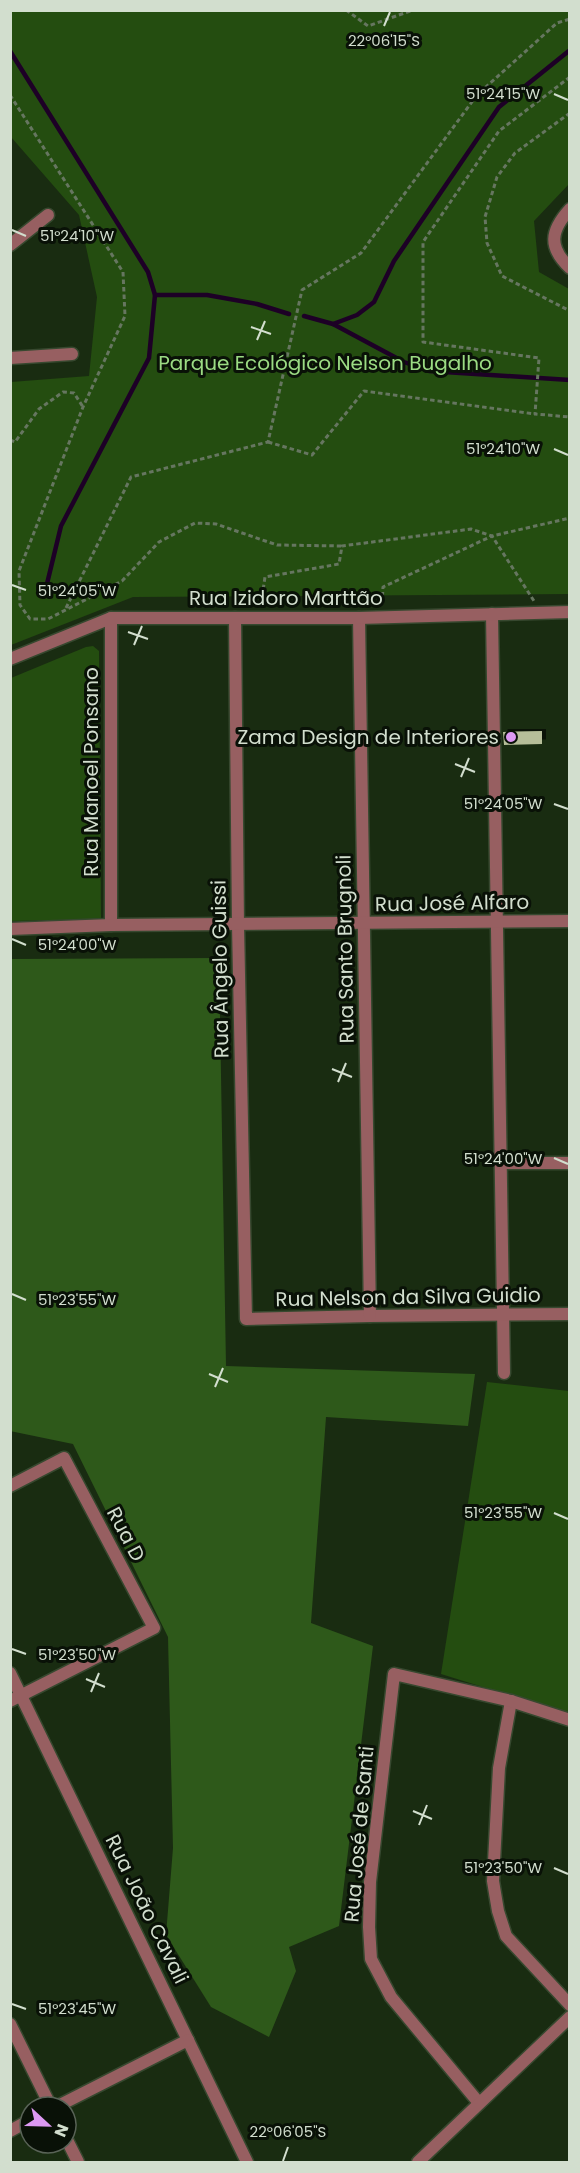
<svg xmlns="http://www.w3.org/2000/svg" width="580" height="2173" font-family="Poppins,sans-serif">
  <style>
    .green { fill: #244d10 }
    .forest { fill: #2e591a }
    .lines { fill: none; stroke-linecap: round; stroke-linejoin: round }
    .stream { stroke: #1d0026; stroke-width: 4.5 }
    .building { fill: #b6be99; filter: url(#shadow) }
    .street-casing { stroke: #37482f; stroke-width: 15 }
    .path { stroke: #667660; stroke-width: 3; stroke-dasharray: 4.5 3; stroke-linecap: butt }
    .street { stroke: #975f61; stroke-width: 12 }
    .ticks { fill: none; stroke: #d2dece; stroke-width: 2 }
    .poi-dot { fill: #dd99f3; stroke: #091107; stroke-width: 2 }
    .labels { text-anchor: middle; stroke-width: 6; stroke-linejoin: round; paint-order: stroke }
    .park-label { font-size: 20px; fill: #9bdb83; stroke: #091107 }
    .street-label { font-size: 20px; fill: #d2dece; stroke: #091107 }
    .poi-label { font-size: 20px; fill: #d2dece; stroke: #091107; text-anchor: end }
    .ticks-label { font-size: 15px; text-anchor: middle; fill: #d2dece; stroke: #091107; stroke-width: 6; stroke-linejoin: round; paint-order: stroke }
  </style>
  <defs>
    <filter id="shadow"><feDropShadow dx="4.5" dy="-4.5" stdDeviation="0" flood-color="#0009"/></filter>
  </defs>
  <rect width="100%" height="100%" fill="#192c11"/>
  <g class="green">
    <path d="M 11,10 L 569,11 L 569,184 L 534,221 L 539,272 L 569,289 L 569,594 L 133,597 L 11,645 L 11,382 L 89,376 L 97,297 L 79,215 L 11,137 Z"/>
    <path d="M 93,646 L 99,651 L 101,919 L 11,921 L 11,678 L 86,647 Z"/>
    <path d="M 487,1382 L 569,1391 L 569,1714 L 441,1674 Z"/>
  </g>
  <path class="forest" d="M 219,958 L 226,1366 L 475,1374 L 468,1426 L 326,1417 L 311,1623 L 373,1646 L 339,1926 L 289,1947 L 296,1971 L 269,2037 L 211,2007 L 166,1935 L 173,1848 L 168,1637 L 73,1444 L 10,1431 L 11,959 Z"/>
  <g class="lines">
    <g class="stream">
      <path d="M 10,51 L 148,272 L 155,295 L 149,358 L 61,526 L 45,592"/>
      <path d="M 155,295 L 207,295 L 257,304 L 289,314"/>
      <path d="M 304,316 L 333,324 L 404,362 L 429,371 L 570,380"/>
      <path d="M 333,324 L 357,315 L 374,302 L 394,261 L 499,107 L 570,50"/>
    </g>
  </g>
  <path class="building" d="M 542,731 L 542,744 L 504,745 L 503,732 Z"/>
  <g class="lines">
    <g class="street-casing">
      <g id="street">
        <path d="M 570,209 C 550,231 548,247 570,268"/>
        <path d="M 10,245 L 48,215"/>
        <path d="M 10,358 L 72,354"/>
        <path d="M 492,614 L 504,1373"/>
        <path d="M 111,618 L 111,925"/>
        <path d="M 235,618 L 238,925 L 246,1319 L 370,1316 L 570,1314"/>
        <path d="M 359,618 L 370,1316"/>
        <path d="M 10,659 L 111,618 L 359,618 L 570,612"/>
        <path d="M 10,929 L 111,925 L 570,921"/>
        <path d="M 501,1163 L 570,1163"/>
        <path d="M 10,1486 L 64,1458 L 154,1628 L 10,1701"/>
        <path d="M 10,1673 L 247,2162"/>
        <path d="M 511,1701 L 499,1768 L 493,1881 L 498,1911 L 506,1936 L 570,2005"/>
        <path d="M 10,2024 L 51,2107"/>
        <path d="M 479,2103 L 391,1997 L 371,1959 L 369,1927 L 370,1882 L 394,1674 L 511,1701 L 570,1720"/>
        <path d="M 56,2107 L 188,2040"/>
        <path d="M 10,2131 L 30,2120"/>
        <path d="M 66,2138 L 78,2162"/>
        <path d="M 418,2162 L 570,2017"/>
      </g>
    </g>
    <g class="path">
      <path d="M 346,10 L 368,26 L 413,10"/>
      <path d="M 570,77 L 499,131 L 423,242 L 423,342 L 539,358 L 535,414 L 570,417"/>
      <path d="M 10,95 L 123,272 L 125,316 L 83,407 L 19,571 L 20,605 L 30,619 L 48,619 L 122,581 L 159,542 L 195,523 L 216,524 L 277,545 L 342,546"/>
      <path d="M 570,113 L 515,153 L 497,177 L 485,217 L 487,243 L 502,276 L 570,311"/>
      <path d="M 10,440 L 15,442 L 39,409 L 63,392 L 74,393 L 83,407"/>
      <path d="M 268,442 L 312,455 L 364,391 L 535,414"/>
      <path d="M 261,604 L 265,577 L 339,564 L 342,546 L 471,529 L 492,536 L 570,518"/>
      <path d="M 382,604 L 383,587 L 492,536 L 534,601"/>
      <path d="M 66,608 L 131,477 L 268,442 L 302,290 L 361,253 L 477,95 L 557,23 L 570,19"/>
    </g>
    <use href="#street" class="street"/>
  </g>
  <path class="ticks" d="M 384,26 L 390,12M 554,94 L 568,100M 12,230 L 26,236M 251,327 L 271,334M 257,340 L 265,321M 554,449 L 568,455M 12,585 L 26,590M 128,632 L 148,639M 134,645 L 142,626M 455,764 L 475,772M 461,777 L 469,758M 554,804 L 568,809M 12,939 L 26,945M 332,1069 L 352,1077M 338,1082 L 346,1063M 554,1158 L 568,1164M 12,1294 L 26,1300M 209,1374 L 228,1382M 215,1387 L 223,1368M 554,1513 L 568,1519M 12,1649 L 26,1654M 86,1679 L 105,1687M 91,1692 L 99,1673M 413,1811 L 432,1819M 419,1825 L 427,1805M 554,1868 L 568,1874M 12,2004 L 26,2009M 283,2161 L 288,2147"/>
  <circle class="poi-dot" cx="511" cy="737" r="6"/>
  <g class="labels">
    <g class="park-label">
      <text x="325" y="370">Parque Ecológico Nelson Bugalho</text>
    </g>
    <g class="street-label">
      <text x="286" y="605">Rua Izidoro Marttão</text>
      <text transform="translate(91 772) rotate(-90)" y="7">Rua Manoel Ponsano</text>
      <text transform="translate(452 903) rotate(-1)" y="7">Rua José Alfaro</text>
      <text transform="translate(345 949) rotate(-91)" y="7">Rua Santo Brugnoli</text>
      <text transform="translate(220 969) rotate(-91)" y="7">Rua Ângelo Guissi</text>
      <text transform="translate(408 1297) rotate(-1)" y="7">Rua Nelson da Silva Guidio</text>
      <text transform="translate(126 1534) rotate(62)" y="7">Rua D</text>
      <text transform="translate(359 1834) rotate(-85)" y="7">Rua José de Santi</text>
      <text transform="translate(147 1909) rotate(64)" y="7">Rua João Cavali</text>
    </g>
    <g class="poi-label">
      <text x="499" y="744">Zama Design de Interiores</text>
    </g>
  </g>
  <g class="ticks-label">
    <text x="384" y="46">22°06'15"S</text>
    <text x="503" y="99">51°24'15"W</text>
    <text x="77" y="241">51°24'10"W</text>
    <text x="503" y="454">51°24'10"W</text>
    <text x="77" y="596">51°24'05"W</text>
    <text x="503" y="809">51°24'05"W</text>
    <text x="77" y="950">51°24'00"W</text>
    <text x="503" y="1164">51°24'00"W</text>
    <text x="77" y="1305">51°23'55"W</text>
    <text x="503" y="1518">51°23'55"W</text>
    <text x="77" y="1660">51°23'50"W</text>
    <text x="503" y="1873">51°23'50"W</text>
    <text x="77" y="2014">51°23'45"W</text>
    <text x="288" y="2137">22°06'05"S</text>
  </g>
  <rect width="580" height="2173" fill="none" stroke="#d2dece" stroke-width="24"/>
  <g transform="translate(48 2125) rotate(112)"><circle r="28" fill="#091107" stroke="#596357" stroke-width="1.5"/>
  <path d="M0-4.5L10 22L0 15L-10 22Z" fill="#dd99f3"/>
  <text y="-9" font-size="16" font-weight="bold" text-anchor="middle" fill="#d2dece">N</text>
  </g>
</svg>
